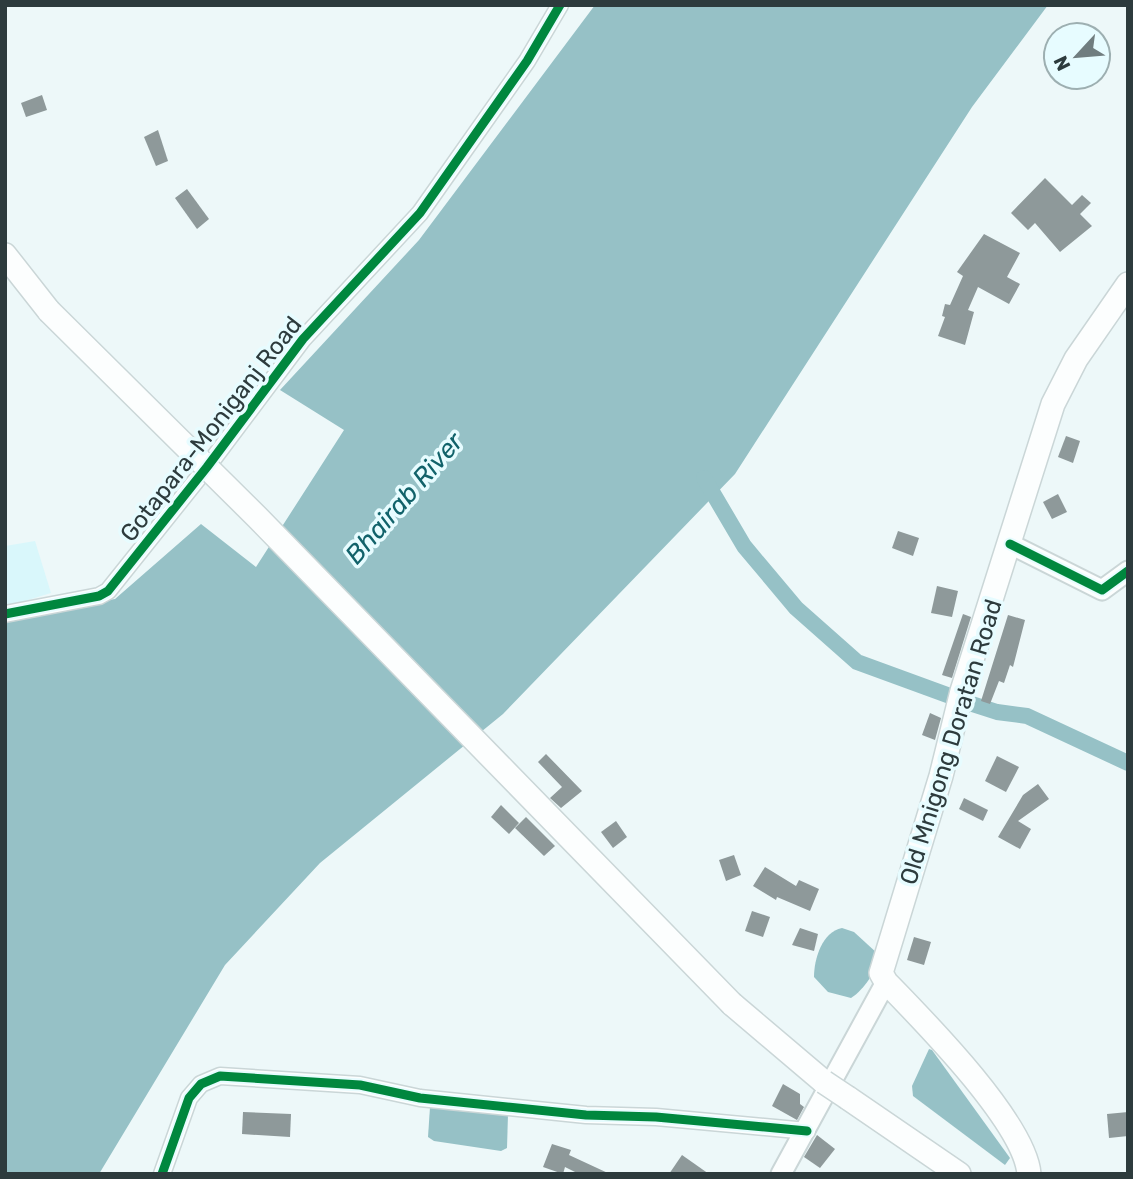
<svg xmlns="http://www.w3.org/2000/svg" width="1133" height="1179" font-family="Rubik,sans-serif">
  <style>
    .built { fill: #d9f7fb }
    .water { fill: #96c1c6 }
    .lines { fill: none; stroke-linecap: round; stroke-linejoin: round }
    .canal { stroke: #96c1c6; stroke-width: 16 }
    .building { fill: #8e999a }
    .minor-casing { stroke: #cad6d7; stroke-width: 19 }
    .tertiary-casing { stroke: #cad6d7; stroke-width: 23 }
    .secondary-casing { stroke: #cad6d7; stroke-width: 26 }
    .minor { stroke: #fcfefe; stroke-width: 16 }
    .tertiary { stroke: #fcfefe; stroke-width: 19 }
    .secondary { stroke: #fcfefe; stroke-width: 23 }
    .secondary-bridge-casing { stroke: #cad6d7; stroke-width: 26; stroke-linecap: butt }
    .secondary-bridge { stroke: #fcfefe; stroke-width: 23 }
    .cycleway-casing { stroke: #e7fcff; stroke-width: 13 }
    .cycleway { stroke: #00873e; stroke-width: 9 }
    .labels { text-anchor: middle; stroke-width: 7; stroke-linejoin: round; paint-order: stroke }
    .street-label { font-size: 24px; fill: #2d3b3d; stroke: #e7fcff }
    .water-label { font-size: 26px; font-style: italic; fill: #11626a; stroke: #e7fcff }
  </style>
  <rect width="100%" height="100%" fill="#edf8f9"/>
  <path class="built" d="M 35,541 L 51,593 L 5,607 L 5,546 Z"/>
  <g class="water">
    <path d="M 595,5 L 1048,5 L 972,107 L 735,474 L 503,714 L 320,863 L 225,965 L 99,1174 L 5,1174 L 5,616 L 115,599 L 201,524 L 256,567 L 344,430 L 280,390 L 419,240 Z"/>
    <path d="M 842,928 L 854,932 L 878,954 C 878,969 864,990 851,998 L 828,992 L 814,977 C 814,959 822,932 842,928 Z"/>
    <path d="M 929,1049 L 932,1050 L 1010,1158 L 1005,1165 L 913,1096 L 912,1086 Z"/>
    <path d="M 430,1107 L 508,1114 L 507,1148 L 501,1151 L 434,1141 L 428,1137 Z"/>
  </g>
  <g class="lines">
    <g class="canal">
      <path d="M 704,478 L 744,546 L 796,608 L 857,662 L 950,696"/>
      <path d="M 969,703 L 997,712 L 1027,716 L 1128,763"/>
    </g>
  </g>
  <g class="building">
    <path d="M 42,95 L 47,110 L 26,117 L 21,103 Z"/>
    <path d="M 158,130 L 168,161 L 156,166 L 144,137 Z"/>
    <path d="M 1045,178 L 1072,205 L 1082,195 L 1091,203 L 1080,214 L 1092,226 L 1060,252 L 1035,223 L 1028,230 L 1011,213 Z"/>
    <path d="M 187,189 L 209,219 L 197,229 L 175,198 Z"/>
    <path d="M 984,234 L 1020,253 L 1007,277 L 1020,284 L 1009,304 L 978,287 L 968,310 L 974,312 L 965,345 L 938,336 L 945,317 L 942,316 L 945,304 L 950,305 L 963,276 L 957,272 Z"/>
    <path d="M 1066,436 L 1080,441 L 1073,463 L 1058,457 Z"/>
    <path d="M 1058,494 L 1067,512 L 1052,519 L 1043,502 Z"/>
    <path d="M 898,531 L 919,538 L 913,556 L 892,548 Z"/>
    <path d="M 937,586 L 958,591 L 952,617 L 931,613 Z"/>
    <path d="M 963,614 L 971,617 L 952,678 L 942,675 Z"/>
    <path d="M 1008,615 L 1025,620 L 1013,667 L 1010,665 L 1004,683 L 999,681 L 990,704 L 981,701 Z"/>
    <path d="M 930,713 L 941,718 L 935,740 L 922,735 Z"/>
    <path d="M 546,754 L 582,791 L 561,808 L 550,798 L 562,787 L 538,762 Z"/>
    <path d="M 997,756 L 1019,767 L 1006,792 L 985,781 Z"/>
    <path d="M 1038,784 L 1049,799 L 1018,821 L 1031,829 L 1020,849 L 998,837 L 1023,795 Z"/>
    <path d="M 964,798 L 988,810 L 983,821 L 959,809 Z"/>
    <path d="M 501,805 L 519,823 L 509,834 L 491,817 Z"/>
    <path d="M 526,817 L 555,846 L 544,856 L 515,828 Z"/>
    <path d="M 616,821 L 627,837 L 613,848 L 601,832 Z"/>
    <path d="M 734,855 L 741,875 L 726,881 L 719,860 Z"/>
    <path d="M 765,867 L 796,886 L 799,880 L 819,889 L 810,911 L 777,897 L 776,900 L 753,886 Z"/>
    <path d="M 752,911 L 770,917 L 763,937 L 745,931 Z"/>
    <path d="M 800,928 L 818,934 L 814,951 L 792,945 Z"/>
    <path d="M 914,937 L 931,942 L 924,965 L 907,960 Z"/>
    <path d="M 783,1084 L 800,1094 L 800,1104 L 804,1107 L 797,1120 L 772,1106 Z"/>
    <path d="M 243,1112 L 291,1114 L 290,1137 L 242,1134 Z"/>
    <path d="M 1128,1112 L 1128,1136 L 1109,1138 L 1107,1114 Z"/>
    <path d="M 817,1135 L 835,1149 L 820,1168 L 804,1157 Z"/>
    <path d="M 552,1144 L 571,1150 L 569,1155 L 610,1174 L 579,1174 L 565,1167 L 563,1174 L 543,1167 Z"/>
    <path d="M 682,1155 L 709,1174 L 669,1174 Z"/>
  </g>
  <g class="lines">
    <g class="minor-casing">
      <g id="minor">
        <path d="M 5,614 L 99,596 L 108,591 L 207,467 L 303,339 L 420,213 L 527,61 L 560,5"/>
        <path d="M 162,1174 L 189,1098 L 201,1084 L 220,1076 L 360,1085 L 420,1098 L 586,1115 L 656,1117 L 807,1131"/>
      </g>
    </g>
    <g class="tertiary-casing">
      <g id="tertiary">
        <path d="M 1010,544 L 1102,590 L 1128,571"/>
        <path d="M 781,1174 L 886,982"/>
      </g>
    </g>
    <g class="secondary-casing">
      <g id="secondary">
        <path d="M 5,255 L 49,311"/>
        <path d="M 732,1004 L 824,1082"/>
        <path d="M 848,1098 L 959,1174"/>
        <path d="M 1029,1174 C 1025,1123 923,1020 886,982 L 881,973 L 941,776 L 962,691 L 1053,404 L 1076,359 L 1128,284"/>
      </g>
    </g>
    <use href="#minor" class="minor"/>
    <use href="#tertiary" class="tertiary"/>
    <use href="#secondary" class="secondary"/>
    <g class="secondary-bridge-casing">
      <g id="secondary-bridge">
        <path d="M 49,311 L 257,517 L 732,1004"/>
        <path d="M 824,1082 L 848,1098"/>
      </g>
    </g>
    <use href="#secondary-bridge" class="secondary-bridge"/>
    <g class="cycleway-casing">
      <g id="cycleway">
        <path d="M 1010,544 L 1102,590 L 1128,571"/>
        <path d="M 5,614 L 99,596 L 108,591 L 207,467 L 303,339 L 420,213 L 527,61 L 560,5"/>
        <path d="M 162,1174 L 189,1098 L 201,1084 L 220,1076 L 360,1085 L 420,1098 L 586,1115 L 656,1117 L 807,1131"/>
      </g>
    </g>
    <use href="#cycleway" class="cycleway"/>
  </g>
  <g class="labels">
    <g class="street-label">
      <text transform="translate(211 429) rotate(-52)" y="8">Gotapara-Moniganj Road</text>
      <text transform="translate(951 742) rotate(-73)" y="8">Old Mnigong Doratan Road</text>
    </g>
    <g class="water-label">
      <text transform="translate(404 498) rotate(-49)" y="9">Bhairab River</text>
    </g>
  </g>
  <rect width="1133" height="1179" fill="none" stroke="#2d3b3d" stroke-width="14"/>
  <g transform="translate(1077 56) rotate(244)"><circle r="33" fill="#e7fcff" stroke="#9dafb1" stroke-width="2"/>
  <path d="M0-5L12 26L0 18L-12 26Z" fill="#707d7f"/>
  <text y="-10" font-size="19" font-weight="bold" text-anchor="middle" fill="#2d3b3d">N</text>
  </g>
</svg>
